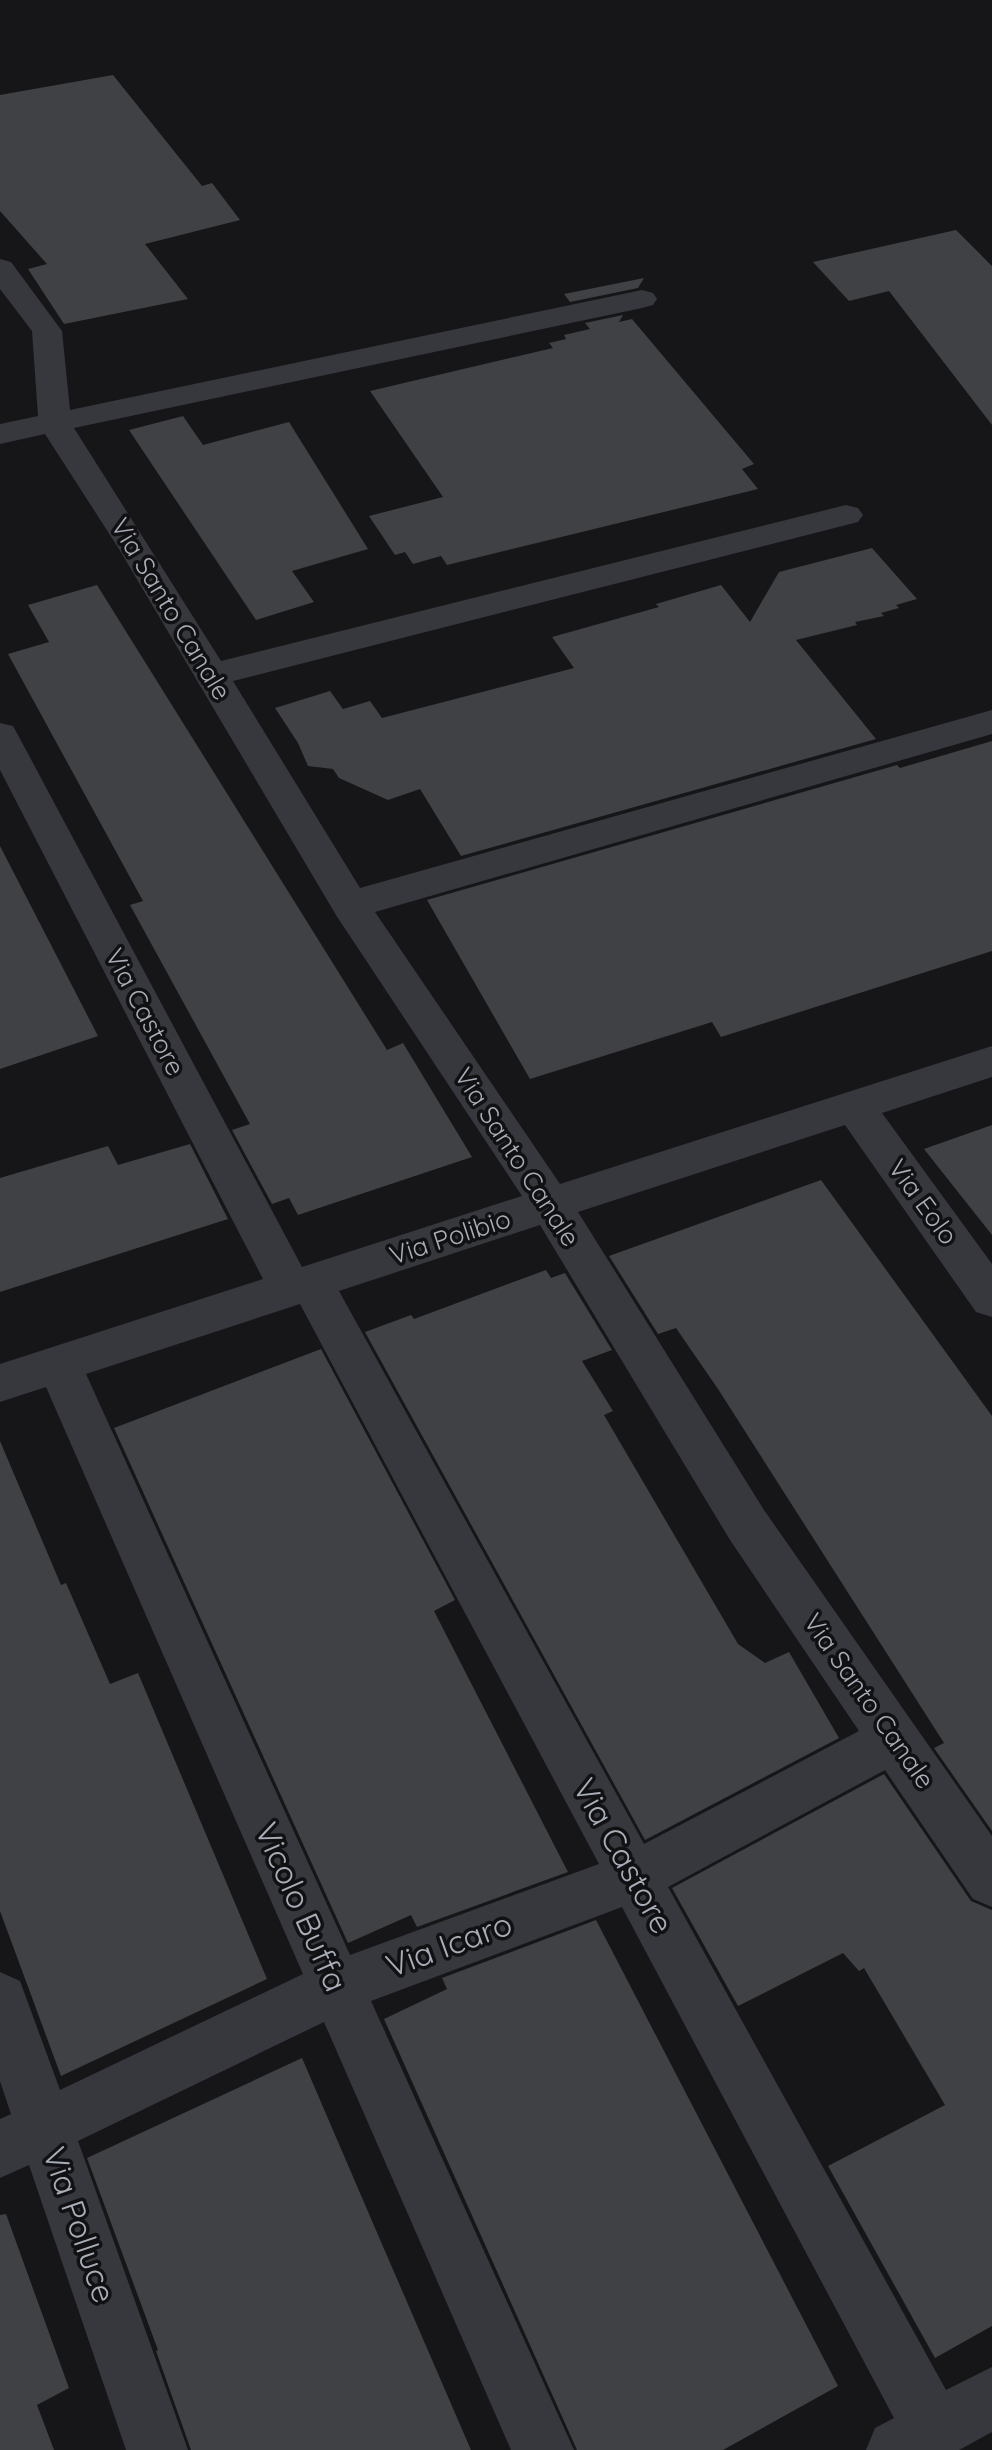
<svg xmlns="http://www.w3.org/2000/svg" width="992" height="2450" font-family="Quicksand,sans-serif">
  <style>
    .building { fill: #404145 }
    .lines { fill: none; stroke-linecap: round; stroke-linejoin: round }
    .minor { fill: #37383d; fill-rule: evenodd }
    .labels { text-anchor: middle; stroke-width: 7; stroke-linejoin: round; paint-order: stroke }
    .street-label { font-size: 26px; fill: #a8adb8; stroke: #111113 }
    .near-street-label { font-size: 32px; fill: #a8adb8; stroke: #111113 }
  </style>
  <rect width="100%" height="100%" fill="#161618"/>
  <g class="building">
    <path d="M 113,75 L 202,186 L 212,183 L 240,220 L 145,244 L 188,299 L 64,324 L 28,269 L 47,264 L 0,211 L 0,95 Z"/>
    <path d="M 956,230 L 992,266 L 992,425 L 889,291 L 849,301 L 813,262 Z"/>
    <path d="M 644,278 L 638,288 L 570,302 L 564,294 Z"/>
    <path d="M 623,315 L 619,322 L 632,319 L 754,464 L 742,469 L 758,489 L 447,565 L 441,556 L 413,564 L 405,552 L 395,555 L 369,516 L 443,497 L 370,391 L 553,348 L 549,343 L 566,339 L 564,335 L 590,329 L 585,323 Z"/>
    <path d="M 183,416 L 203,445 L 289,422 L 368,549 L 292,571 L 314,602 L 256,620 L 129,430 Z"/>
    <path d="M 872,548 L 917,599 L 896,605 L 899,608 L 881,613 L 884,616 L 855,622 L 857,625 L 796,640 L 876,739 L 461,856 L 420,789 L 388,800 L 339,778 L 333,769 L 308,766 L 298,743 L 275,708 L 330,691 L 343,709 L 370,701 L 382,718 L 574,668 L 552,637 L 659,607 L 656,604 L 721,585 L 750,622 L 779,572 Z"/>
    <path d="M 97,585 L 387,1050 L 403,1043 L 472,1157 L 298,1215 L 289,1198 L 272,1204 L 232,1130 L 250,1124 L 130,905 L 143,901 L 8,654 L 49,642 L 28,605 Z"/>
    <path d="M 992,741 L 992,951 L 721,1037 L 712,1022 L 530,1079 L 427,900 L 897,765 L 900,768 Z"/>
    <path d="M 0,846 L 98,1036 L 0,1069 Z"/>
    <path d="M 992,1125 L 992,1235 L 924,1149 Z"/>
    <path d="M 190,1144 L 228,1219 L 0,1292 L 0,1178 L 108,1146 L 118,1165 Z"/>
    <path d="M 821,1180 L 992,1416 L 992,1831 L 934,1748 L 944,1743 L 718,1389 L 676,1328 L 658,1334 L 609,1256 Z"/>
    <path d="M 546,1270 L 551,1278 L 565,1273 L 612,1350 L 582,1361 L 613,1411 L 604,1415 L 738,1644 L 765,1663 L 789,1652 L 839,1738 L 645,1840 L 365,1332 L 411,1315 L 414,1319 Z"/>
    <path d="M 321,1349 L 455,1600 L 434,1611 L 568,1872 L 417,1927 L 411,1915 L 348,1943 L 114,1428 Z"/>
    <path d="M 0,1441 L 61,1585 L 66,1583 L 110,1684 L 138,1673 L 267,1979 L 61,2076 L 0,1911 Z"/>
    <path d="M 884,1774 L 971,1901 L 992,1910 L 992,2326 L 935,2358 L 828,2166 L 945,2105 L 864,1968 L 859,1971 L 843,1953 L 738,2006 L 672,1888 Z"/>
    <path d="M 596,1920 L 838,2386 L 723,2450 L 577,2450 L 384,2019 L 447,1989 L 442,1978 Z"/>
    <path d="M 302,2058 L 372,2221 L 471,2450 L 191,2450 L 156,2351 L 158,2350 L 87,2158 Z"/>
    <path d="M 6,2214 L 69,2388 L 37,2405 L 54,2450 L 0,2450 L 0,2215 Z"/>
  </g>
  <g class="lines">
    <path class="minor" d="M 0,259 L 11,262 L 62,331 L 70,410 L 642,290 L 653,293 L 657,299 L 653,305 L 642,308 L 74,428 L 221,661 L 846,505 L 858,508 L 863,515 L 858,522 L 233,681 L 360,888 L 992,710 L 992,734 L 375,912 L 560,1184 L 992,1046 L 992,1077 L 882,1113 L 992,1264 L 992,1317 L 976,1312 L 845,1125 L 578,1212 L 764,1510 L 992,1836 L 992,1907 L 973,1899 L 885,1770 L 668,1887 L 946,2390 L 992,2367 L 992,2432 L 959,2450 L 866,2450 L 875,2428 L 894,2418 L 622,1907 L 371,2001 L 574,2450 L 511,2450 L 324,2022 L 78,2141 L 188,2450 L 126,2450 L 29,2165 L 0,2178 L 0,2119 L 11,2114 L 0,2081 L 0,1972 L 20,1981 L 60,2090 L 303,1974 L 46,1387 L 0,1402 L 0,1364 L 263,1279 L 0,770 L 0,723 L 13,726 L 18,735 L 302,1267 L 522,1196 L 336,915 L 119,549 L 45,434 L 0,444 L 0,424 L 38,416 L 32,331 L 0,289 ZM 540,1225 L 730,1540 L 859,1731 L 644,1844 L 339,1291 ZM 300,1304 L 599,1864 L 350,1955 L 86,1374 Z"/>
  </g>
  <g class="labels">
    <g class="street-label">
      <text transform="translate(171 609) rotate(59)" y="9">Via Santo Canale</text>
      <text transform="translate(145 1012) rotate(62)" y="9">Via Castore</text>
      <text transform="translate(517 1157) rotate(57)" y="9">Via Santo Canale</text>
      <text transform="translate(923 1202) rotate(54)" y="9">Via Eolo</text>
      <text transform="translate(450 1237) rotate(-18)" y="9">Via Polibio</text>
      <text transform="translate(869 1701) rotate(55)" y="9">Via Santo Canale</text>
    </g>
    <g class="near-street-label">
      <text transform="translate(623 1856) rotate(61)" y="11">Via Castore</text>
      <text transform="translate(301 1907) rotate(66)" y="11">Vicolo Buffa</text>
      <text transform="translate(449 1945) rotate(-20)" y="11">Via Icaro</text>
      <text transform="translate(79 2225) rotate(71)" y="11">Via Polluce</text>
    </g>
  </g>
</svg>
